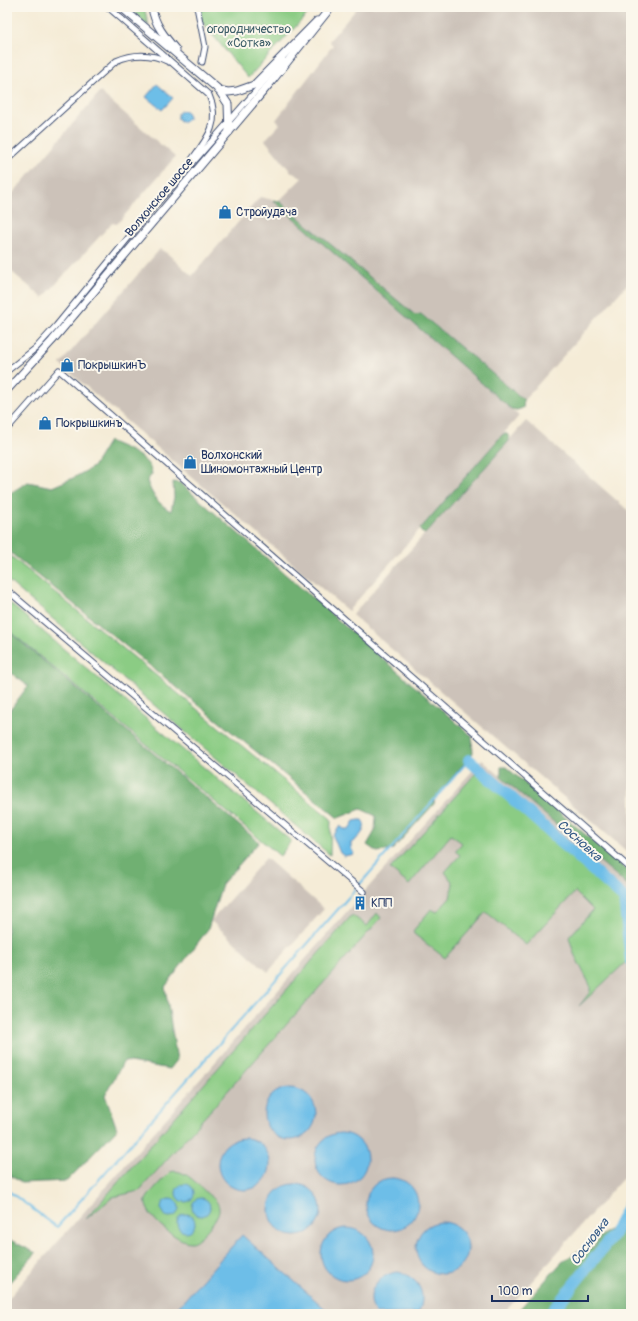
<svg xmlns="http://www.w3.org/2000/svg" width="638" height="1321" font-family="Pangolin,sans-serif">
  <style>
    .industrial { fill: #ccc2b9 }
    .green { fill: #8bcc84; stroke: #537e71 }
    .forest { fill: #70b072; stroke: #467068 }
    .water { fill: #6dbee8; stroke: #4476a3 }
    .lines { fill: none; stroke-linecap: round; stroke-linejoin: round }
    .stream { stroke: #6dbee8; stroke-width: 2 }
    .river { stroke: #6dbee8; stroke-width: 12 }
    .street-casing { stroke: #3c4b70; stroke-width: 7 }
    .secondary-casing { stroke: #3c4b70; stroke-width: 9 }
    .street { stroke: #fff; stroke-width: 5 }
    .secondary { stroke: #fff; stroke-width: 7 }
    .labels { text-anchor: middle; stroke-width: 4; stroke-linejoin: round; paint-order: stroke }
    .park-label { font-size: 12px; fill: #3d5e69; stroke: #fbf7ec }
    .street-label { font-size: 12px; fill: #1b2f5e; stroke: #fbf7ec }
    .poi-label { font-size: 12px; fill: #1b2f5e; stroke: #fbf7ec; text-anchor: start }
    .water-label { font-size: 13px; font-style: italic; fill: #345a87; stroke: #fbf7ec }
  </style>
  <rect width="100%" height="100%" fill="#fbf7ec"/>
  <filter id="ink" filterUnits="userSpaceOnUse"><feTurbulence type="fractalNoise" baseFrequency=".025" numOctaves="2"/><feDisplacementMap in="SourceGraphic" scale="8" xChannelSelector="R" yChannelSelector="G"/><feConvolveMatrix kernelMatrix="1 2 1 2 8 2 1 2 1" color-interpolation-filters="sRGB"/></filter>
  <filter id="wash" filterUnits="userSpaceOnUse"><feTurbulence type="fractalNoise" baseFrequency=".012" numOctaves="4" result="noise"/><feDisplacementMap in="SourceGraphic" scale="16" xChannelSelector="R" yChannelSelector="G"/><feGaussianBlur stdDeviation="0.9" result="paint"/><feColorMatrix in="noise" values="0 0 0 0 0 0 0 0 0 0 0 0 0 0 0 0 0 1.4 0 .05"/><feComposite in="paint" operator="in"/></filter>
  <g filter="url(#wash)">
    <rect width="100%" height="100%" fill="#f5ecd7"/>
    <g class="industrial">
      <path d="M 358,7 L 631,7 L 631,280 L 524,400 L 422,314 L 415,315 L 279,201 L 302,178 L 291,172 L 265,140 L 280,124 L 276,120 L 333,45 L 329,41 Z"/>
      <path d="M 100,92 L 175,157 L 117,224 L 112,223 L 43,298 L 7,268 L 7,200 Z"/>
      <path d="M 260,197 L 273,200 L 519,416 L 348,611 L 60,364 L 160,249 L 168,254 L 192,276 Z"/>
      <path d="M 526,421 L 631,513 L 631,855 L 352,615 Z"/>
      <path d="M 482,760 L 631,888 L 631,1169 L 503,1314 L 7,1314 L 7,1300 L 364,892 Z"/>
      <path d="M 266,858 L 324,909 L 268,972 L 211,921 Z"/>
    </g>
    <g class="green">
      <path d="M 128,7 L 144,7 L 149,26 Z"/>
      <path d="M 199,7 L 314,7 L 248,78 L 202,22 Z"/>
      <path d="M 7,553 L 331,819 L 330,855 L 7,580 Z"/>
      <path d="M 7,601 L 291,841 L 280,856 L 7,629 Z"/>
      <path d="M 477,772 L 619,896 L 627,961 L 579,1006 L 590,992 L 590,985 L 574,954 L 569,937 L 593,910 L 575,892 L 526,945 L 486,912 L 445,958 L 414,934 L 413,931 L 431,909 L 437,912 L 450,898 L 453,883 L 445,872 L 460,855 L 455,851 L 462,843 L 451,835 L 409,885 L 390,869 Z"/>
      <path d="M 377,913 L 381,918 L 139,1191 L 113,1197 L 86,1219 L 352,915 L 367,926 Z"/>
      <path d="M 175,1171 C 188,1172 199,1186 209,1195 C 214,1198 219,1203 219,1209 C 220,1217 199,1242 191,1242 C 178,1243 142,1214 146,1200 C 149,1193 164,1178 170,1172 Z"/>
    </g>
    <g class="forest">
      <path d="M 273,200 L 279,201 L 415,315 L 421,314 L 524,400 L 523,408 L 517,410 L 511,409 Z"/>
      <path d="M 503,434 L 507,434 L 509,437 L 509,441 L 425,534 L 421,532 L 420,529 Z"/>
      <path d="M 109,441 C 123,448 150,456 152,474 L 147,481 C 152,495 158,504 171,511 L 174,497 L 173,482 L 180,483 L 472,736 L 473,753 L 435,798 L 434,804 L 392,850 L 377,852 L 367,845 L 375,831 L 376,816 L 361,809 L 338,818 L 7,550 L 7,495 L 28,482 L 52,487 L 73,478 L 93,467 Z"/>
      <path d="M 7,630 L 259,842 L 222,884 L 208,929 L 165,987 L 177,1060 L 170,1069 L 124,1061 L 105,1095 L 117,1129 L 67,1181 L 21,1183 L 7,1173 L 7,714 L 28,686 L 7,670 Z"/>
      <path d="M 501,767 L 506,767 L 631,873 L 631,888 L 501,777 Z"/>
      <path d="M 622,1220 L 631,1221 L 631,1314 L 515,1314 L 562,1262 L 578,1251 L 593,1247 L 600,1237 Z"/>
      <path d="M 10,1240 L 36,1253 L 7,1285 L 7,1241 Z"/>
    </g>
    <g class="water">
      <path d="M 157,84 L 173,98 L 162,110 L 146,97 Z"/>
      <circle cx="183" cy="116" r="5.5"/>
      <path d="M 359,820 L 362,820 C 369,828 359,838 351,843 L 351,848 L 354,854 L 344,856 L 340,853 L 333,836 L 340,826 L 344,829 L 349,829 L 354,821 Z"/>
      <circle cx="290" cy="1114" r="26"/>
      <circle cx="341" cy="1159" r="26"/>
      <circle cx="244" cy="1164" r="26"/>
      <circle cx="392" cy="1204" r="26"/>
      <circle cx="185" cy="1193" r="9"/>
      <circle cx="295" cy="1210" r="26"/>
      <circle cx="201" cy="1207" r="9"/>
      <circle cx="170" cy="1208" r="9"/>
      <circle cx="186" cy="1223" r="9"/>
      <circle cx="442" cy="1248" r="26"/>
      <circle cx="347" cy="1254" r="26"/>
      <path d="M 242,1235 L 331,1314 L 172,1314 Z"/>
      <path d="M 398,1272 C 419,1277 428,1295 418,1313 L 376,1314 C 363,1294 377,1274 398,1272 Z"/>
    </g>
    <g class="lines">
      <g class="stream">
        <path d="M 360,884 L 469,760"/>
        <path d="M 7,1190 L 57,1227 L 355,890"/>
      </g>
      <g class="river">
        <path d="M 469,760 L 624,898 L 631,961"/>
        <path d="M 550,1314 L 614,1234 L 631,1201"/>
      </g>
    </g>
  </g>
  <g filter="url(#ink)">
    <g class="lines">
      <g class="street-casing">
        <g id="street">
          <path d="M 108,7 L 209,95 C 221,122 208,138 192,159"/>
          <path d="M 197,7 L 205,47 L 202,62"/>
          <path d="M 7,160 L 116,61 C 134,53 151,53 169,62"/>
          <path d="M 7,371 L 36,348 L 56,326 L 152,209 L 283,60"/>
          <path d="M 7,429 L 59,370 L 631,869"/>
          <path d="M 7,590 L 364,892"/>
        </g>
      </g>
      <g class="secondary-casing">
        <g id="secondary">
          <path d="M 121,7 L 218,89 L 228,104 L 229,132"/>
          <path d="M 152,7 C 154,24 165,37 176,50"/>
          <path d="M 218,90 L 228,92 L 237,91 L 254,85 L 317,21"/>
          <path d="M 7,390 L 52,341 L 272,81 L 331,7"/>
        </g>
      </g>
      <use href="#street" class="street"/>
      <use href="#secondary" class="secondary"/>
    </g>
  </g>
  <defs>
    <g id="shop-bare" transform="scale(1.08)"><path d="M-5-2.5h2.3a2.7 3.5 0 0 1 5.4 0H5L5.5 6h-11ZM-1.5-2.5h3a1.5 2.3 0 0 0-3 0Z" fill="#1f6fb2" stroke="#fbf7ec" stroke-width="2.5" paint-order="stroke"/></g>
    <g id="building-bare" transform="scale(1.08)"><path d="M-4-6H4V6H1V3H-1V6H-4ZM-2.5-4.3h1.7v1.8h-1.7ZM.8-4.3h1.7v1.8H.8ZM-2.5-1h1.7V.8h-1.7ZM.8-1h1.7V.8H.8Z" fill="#1f6fb2" stroke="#fbf7ec" stroke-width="2.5" paint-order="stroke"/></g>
  </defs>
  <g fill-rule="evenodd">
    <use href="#shop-bare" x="225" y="212"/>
    <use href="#shop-bare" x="67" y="365"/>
    <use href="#shop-bare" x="45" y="423"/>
    <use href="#shop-bare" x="190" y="462"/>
    <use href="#building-bare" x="360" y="903"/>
  </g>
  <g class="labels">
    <g class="park-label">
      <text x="249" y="33">огородничество<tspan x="249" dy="14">«Сотка»</tspan></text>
    </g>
    <g class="street-label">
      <text transform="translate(159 197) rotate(-50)" y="4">Волхонское шоссе</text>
    </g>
    <g class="poi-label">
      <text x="236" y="216">Стройудача</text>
      <text x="78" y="369">ПокрышкинЪ</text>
      <text x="56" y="427">Покрышкинъ</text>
      <text x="201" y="459">Волхонский<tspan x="201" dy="14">Шиномонтажный Центр</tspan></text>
      <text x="371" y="907">КПП</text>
    </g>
    <g class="water-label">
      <text transform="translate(580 840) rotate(42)" y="5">Сосновка</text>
      <text transform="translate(589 1241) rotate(-53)" y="5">Сосновка</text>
    </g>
  </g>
  <rect width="638" height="1321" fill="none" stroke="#fbf7ec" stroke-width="24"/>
  <path d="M492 1295v6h96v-6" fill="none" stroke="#1b2f5e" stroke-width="2"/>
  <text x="498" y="1295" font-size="12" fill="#1b2f5e" stroke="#fbf7ec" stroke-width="3" paint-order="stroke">100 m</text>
</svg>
